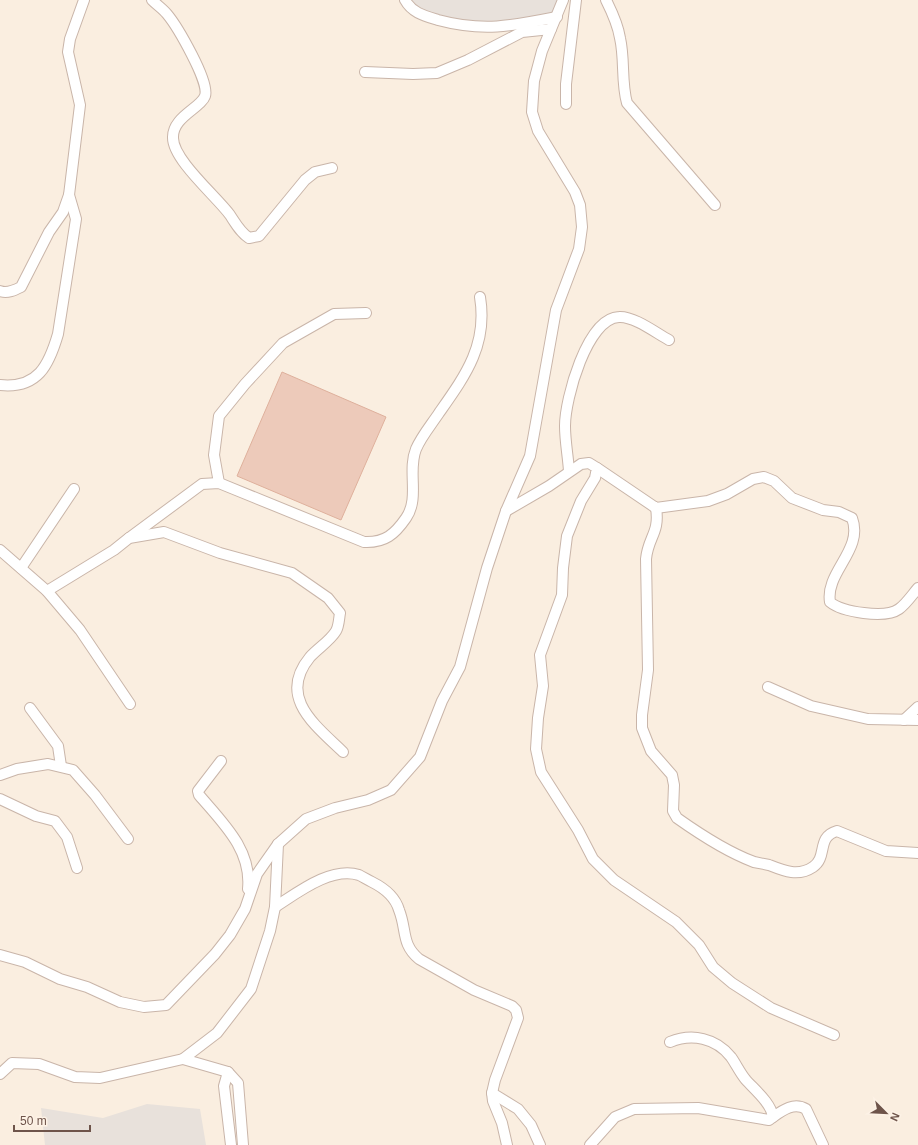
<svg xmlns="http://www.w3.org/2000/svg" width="918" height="1145" font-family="Arial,sans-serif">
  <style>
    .industrial { fill: #e8e1db }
    .building { fill: #edcaba; stroke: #deb09c }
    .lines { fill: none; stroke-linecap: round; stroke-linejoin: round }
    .minor-casing { stroke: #c9b5a9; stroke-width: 12 }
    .minor { stroke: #fff; stroke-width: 10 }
  </style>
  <rect width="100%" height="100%" fill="#faeee0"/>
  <g class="industrial">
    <path d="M 406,0 L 557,0 L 556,7 L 548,20 L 474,27 L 414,12 Z"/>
    <path d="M 147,1104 L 200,1109 L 206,1145 L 45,1145 L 41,1108 L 103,1118 Z"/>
  </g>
  <path class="building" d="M 282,372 L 386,417 L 341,520 L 237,476 Z"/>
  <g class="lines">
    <g class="minor-casing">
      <g id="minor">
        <path d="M 152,0 C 157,5 163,9 167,14 C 177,26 210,82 205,96 C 201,108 172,117 173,138 C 173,160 217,197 230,215 C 236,224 240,232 249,238 L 259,236 L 305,180 L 315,172 L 332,168"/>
        <path d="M 405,0 C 412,13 425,16 438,20 C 483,32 512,26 557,17"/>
        <path d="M 606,0 C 612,12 618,25 620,38 C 625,60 621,82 627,103 L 715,205"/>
        <path d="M 365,72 L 413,74 L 437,73 L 468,60 L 522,32 L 551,29"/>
        <path d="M 566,104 L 566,84 L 576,0"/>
        <path d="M 0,291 C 7,294 15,290 21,287 L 49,232 L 63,212 L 69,195 L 80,105 L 68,52 L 70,39 L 84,0"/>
        <path d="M 0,385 C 38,389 49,365 58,334 L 76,219 L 69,195"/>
        <path d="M 597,468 L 656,508 L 708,501 L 727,494 L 753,479 L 764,477 L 774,481 L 792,498 L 823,510 L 839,512 L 852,518 C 864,550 825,572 830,602 C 842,612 885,619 899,609 C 906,604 912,595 918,588"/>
        <path d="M 569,471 C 568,456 565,441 565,426 C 565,399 587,318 619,317 C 634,316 656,333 669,340"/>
        <path d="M 219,483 L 214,455 L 219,416 L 245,384 L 283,343 L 334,314 L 366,313"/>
        <path d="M 656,508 C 660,533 648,537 646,559 L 648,670 L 642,715 L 642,728 L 651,751 L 672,775 L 674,785 L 673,811 L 677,818 C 701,835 727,852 754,862 C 759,863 764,864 769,865 C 784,871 798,877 813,867 C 828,857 816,837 837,831 L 886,851 L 918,853"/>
        <path d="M 506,511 L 549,486 L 581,464 L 589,463 L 597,468 L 595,478 L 581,501 L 567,536 L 563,568 L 562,595 L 540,655 L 543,686 L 538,718 L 536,749 L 541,772 L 578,830 L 593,859 L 614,880 L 676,922 L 699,945 L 713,967 L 732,983 L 771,1008 L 834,1035"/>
        <path d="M 129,538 L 202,484 L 219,483 L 364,542 C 385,543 395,534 406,518 C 420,498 407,471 416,449 C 421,437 431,425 439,413 C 465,376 488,345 480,297"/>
        <path d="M 0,550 L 47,591 L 80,630 L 130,704"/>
        <path d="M 21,568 L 74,489"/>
        <path d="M 47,591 L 114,550 L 129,538 L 164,532 L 220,553 L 292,573 L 328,598 L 340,613 C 339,618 339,626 336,631 C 330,641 318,648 310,657 C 277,697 315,725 343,752"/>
        <path d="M 768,687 L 811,706 L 868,719 L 918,720"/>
        <path d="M 30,708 L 58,746 L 61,766"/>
        <path d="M 904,720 L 918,707"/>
        <path d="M 221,761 L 198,791 L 199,795 C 223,823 252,850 248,889"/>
        <path d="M 0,775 L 17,769 L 48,764 L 73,770 L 95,795 L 128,839"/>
        <path d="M 0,799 L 36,816 L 55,821 L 67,837 L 77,868"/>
        <path d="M 275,907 C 297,893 331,866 359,875 C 363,877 368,880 372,882 C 384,888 395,896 399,910 C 407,930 401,944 419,959 L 474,990 L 512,1006 L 516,1010 L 518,1018 L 495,1080 L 492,1093 L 493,1101 L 502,1123 L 507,1145"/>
        <path d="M 0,955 L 25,962 L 60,979 L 87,987 L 120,1002 L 144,1007 L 166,1005 L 215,954 L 230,935 L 245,909 L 257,874 L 278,844 L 306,819 L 335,808 L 368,800 L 391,790 L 420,757 L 442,701 L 460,667 L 487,568 L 506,511 L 530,456 L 556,310 L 579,249 L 582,227 L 580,205 L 575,192 L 538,131 L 532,112 L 534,81 L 542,51 L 563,0"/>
        <path d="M 183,1059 L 228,1072 L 224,1086 L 231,1145"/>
        <path d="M 228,1072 L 238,1083 L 243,1145"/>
        <path d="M 0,1074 L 12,1063 L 39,1064 L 75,1077 L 100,1078 L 183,1059 L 217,1033 L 251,989 L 270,931 L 275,907 L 278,844"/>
        <path d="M 492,1093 L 518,1109 L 531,1125 L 540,1145"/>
        <path d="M 773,1117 C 783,1110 794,1102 806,1109 L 823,1145"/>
        <path d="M 590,1145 L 615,1117 L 634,1109 L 698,1108 L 769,1120 L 773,1117 C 771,1103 755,1090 746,1080 C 740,1073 736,1064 731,1057 C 716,1038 692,1033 670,1042"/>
      </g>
    </g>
    <use href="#minor" class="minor"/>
  </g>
  <g transform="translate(886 1113) rotate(114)" stroke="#fdf2e6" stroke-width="3" paint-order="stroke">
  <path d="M0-3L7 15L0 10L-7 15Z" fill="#6e544a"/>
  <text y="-6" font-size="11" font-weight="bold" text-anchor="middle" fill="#6e544a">N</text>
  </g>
  <path d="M14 1125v6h76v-6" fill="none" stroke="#6e544a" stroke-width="2"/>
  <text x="20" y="1125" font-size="12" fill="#6e544a" stroke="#fdf2e6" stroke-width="3" paint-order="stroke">50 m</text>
</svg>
